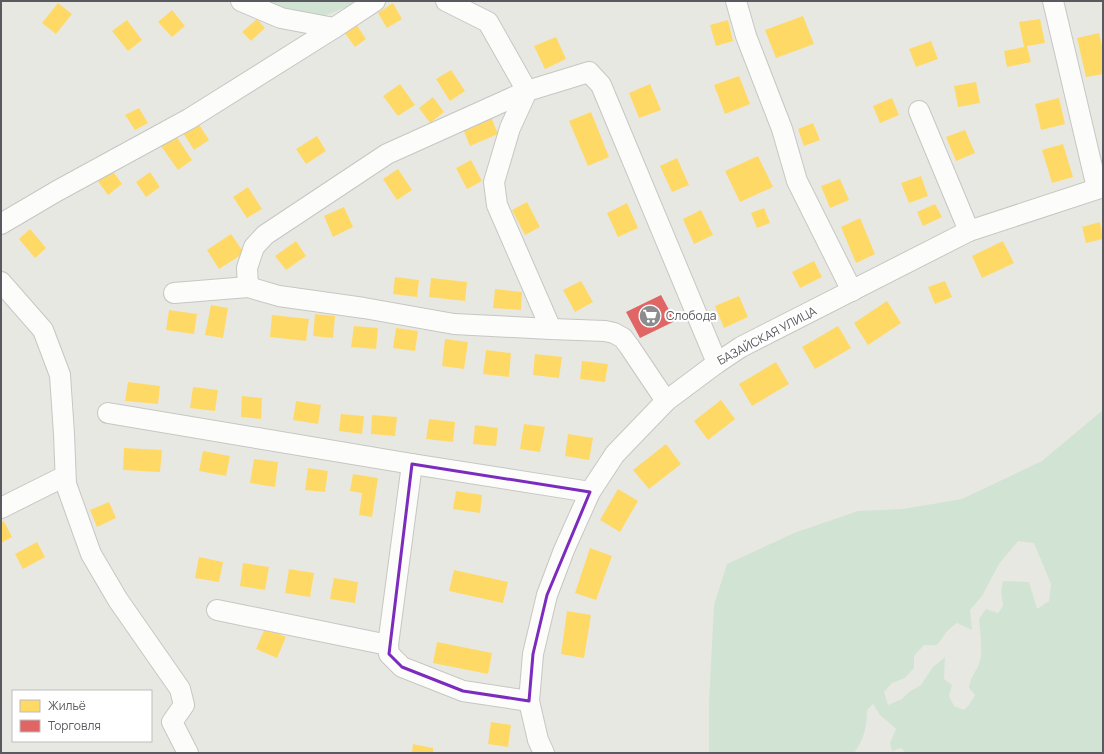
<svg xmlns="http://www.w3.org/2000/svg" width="1104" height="754" font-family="Manrope,sans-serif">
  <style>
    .green { fill: #d1e3d3; fill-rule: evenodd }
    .homes { fill: #ffd966 }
    .shops { fill: #e06666 }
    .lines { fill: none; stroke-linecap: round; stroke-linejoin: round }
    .minor-casing { stroke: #c6c6c4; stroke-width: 22 }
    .minor { stroke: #fcfcfb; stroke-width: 20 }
    .marked { fill: none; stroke: #7b2cbf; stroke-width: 3; stroke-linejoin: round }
    .labels { text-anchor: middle; stroke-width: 4; stroke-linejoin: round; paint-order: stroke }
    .poi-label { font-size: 12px; fill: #595a5f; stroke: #fff; text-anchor: start }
    .street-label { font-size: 12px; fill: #595a5f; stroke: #fff }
  </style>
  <rect width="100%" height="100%" fill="#e8e8e2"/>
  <g class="green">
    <path d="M 265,1 L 362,1 L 321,17 L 283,11 Z"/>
    <path d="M 1103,410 L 1103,753 L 906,753 L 901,748 L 892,751 L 890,743 L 896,729 L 880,715 L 873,704 L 867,710 C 867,726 864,740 854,753 L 709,753 L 709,703 L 714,605 L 727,564 L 794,533 L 858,511 L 903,509 L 962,499 L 1042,461 ZM 1018,541 L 1034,543 L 1051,584 L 1049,601 L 1037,609 L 1029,582 L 1003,581 L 1001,592 L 1003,606 L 998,613 L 986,609 L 979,619 C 980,630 983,651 980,661 C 977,671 970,677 969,688 L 975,695 L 969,705 L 964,710 L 954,706 L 949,696 L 952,685 L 944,679 L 945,657 L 933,667 L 921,685 L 909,692 L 902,699 L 888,705 L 884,692 L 892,683 L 905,678 L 914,668 L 914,656 L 924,645 L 937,645 L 948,630 L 957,623 L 972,630 L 970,610 L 982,596 L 999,564 Z"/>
  </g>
  <g class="homes">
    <path d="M 58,3 L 72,14 L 56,34 L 42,23 Z"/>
    <path d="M 393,3 L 402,19 L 387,28 L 378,13 Z"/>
    <path d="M 172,10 L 185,26 L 172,37 L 158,22 Z"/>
    <path d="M 803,16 L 814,44 L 776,58 L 765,30 Z"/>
    <path d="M 257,19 L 265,28 L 251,41 L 242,32 Z"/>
    <path d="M 1040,19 L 1045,43 L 1027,46 L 1031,62 L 1007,67 L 1004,51 L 1024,47 L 1019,22 Z"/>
    <path d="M 127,20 L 142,40 L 128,51 L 112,31 Z"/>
    <path d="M 728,20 L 733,41 L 716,46 L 710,25 Z"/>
    <path d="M 356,24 L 366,39 L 355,47 L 344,32 Z"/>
    <path d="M 1099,33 L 1103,50 L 1103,74 L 1086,77 L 1077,38 Z"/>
    <path d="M 556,37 L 566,59 L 545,69 L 534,46 Z"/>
    <path d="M 931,41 L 938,59 L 916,67 L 909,49 Z"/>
    <path d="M 451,70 L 465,91 L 450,101 L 436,79 Z"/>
    <path d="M 739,76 L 750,104 L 725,114 L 714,85 Z"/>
    <path d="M 976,82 L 980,103 L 958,107 L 954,86 Z"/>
    <path d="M 400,84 L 415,105 L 398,116 L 383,96 Z"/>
    <path d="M 650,84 L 661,110 L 639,118 L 629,93 Z"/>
    <path d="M 433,97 L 444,112 L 430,123 L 419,108 Z"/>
    <path d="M 892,98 L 899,115 L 880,123 L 873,106 Z"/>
    <path d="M 1059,98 L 1065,124 L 1041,130 L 1035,104 Z"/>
    <path d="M 139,108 L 148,123 L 135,130 L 125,115 Z"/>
    <path d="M 591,112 L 609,157 L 588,166 L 569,121 Z"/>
    <path d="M 491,117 L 498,134 L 470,146 L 463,129 Z"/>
    <path d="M 198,123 L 209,140 L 194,150 L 183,133 Z"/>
    <path d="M 813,123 L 820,140 L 804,146 L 798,129 Z"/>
    <path d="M 965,130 L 975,153 L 956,161 L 946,137 Z"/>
    <path d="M 176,136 L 192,160 L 178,170 L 161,146 Z"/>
    <path d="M 317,136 L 326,151 L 306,164 L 296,149 Z"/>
    <path d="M 1063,144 L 1073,177 L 1052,183 L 1042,150 Z"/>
    <path d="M 758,156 L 773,187 L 740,202 L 725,171 Z"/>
    <path d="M 677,158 L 689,185 L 672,192 L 660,166 Z"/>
    <path d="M 471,160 L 482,181 L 467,189 L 456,168 Z"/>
    <path d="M 398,169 L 412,190 L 397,200 L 383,179 Z"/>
    <path d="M 112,170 L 122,184 L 108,195 L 97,180 Z"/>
    <path d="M 150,172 L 160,187 L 146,197 L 136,182 Z"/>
    <path d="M 921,176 L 928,196 L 909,203 L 901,183 Z"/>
    <path d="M 840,179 L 849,200 L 830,208 L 821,186 Z"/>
    <path d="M 248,187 L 262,209 L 247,218 L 233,197 Z"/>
    <path d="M 527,202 L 540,227 L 525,235 L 512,210 Z"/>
    <path d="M 627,203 L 638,228 L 618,237 L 607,213 Z"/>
    <path d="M 935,204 L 942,217 L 923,226 L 917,212 Z"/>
    <path d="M 344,207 L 353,227 L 333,237 L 324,216 Z"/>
    <path d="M 764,208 L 770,223 L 757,228 L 751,213 Z"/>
    <path d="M 701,210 L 713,235 L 694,244 L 683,219 Z"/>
    <path d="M 860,218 L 875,254 L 856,263 L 841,227 Z"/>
    <path d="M 1100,222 L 1103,239 L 1086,243 L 1082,227 Z"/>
    <path d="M 30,229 L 46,248 L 35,258 L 19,239 Z"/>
    <path d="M 231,234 L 244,253 L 219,269 L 207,250 Z"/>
    <path d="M 296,241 L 306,256 L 286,270 L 275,256 Z"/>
    <path d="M 1003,241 L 1014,263 L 982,278 L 972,256 Z"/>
    <path d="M 814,261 L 822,277 L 800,288 L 792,272 Z"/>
    <path d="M 395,277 L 419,280 L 417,297 L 393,294 Z"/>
    <path d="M 431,278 L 467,282 L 465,301 L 429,297 Z"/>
    <path d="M 581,281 L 593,302 L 575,312 L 563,290 Z"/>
    <path d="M 945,281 L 952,297 L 935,304 L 928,287 Z"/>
    <path d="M 495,289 L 522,292 L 521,310 L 493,308 Z"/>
    <path d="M 739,296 L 748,317 L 724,328 L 715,306 Z"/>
    <path d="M 887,301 L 901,323 L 868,345 L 854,323 Z"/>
    <path d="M 211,305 L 228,308 L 223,338 L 205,335 Z"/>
    <path d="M 169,310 L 197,314 L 194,334 L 166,330 Z"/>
    <path d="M 315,314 L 335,316 L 333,338 L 313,336 Z"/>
    <path d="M 272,315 L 309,319 L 306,341 L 270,337 Z"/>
    <path d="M 354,326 L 378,328 L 376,349 L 351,347 Z"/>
    <path d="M 838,326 L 851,348 L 815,369 L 802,347 Z"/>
    <path d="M 396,328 L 418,331 L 415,351 L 393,348 Z"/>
    <path d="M 445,339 L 468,342 L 464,369 L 442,366 Z"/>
    <path d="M 486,350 L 511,353 L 509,377 L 483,374 Z"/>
    <path d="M 535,354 L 562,357 L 559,378 L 533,375 Z"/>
    <path d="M 582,361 L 608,364 L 605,382 L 580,379 Z"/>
    <path d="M 776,362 L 789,384 L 752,406 L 739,384 Z"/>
    <path d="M 128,382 L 160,386 L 158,404 L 125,401 Z"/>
    <path d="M 193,387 L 218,390 L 215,411 L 190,408 Z"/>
    <path d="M 242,396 L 262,398 L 261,419 L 241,417 Z"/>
    <path d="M 721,400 L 735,419 L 708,440 L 694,421 Z"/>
    <path d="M 296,401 L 321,405 L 318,424 L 293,420 Z"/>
    <path d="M 341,414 L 364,416 L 362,434 L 339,431 Z"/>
    <path d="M 372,415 L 397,417 L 395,436 L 371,434 Z"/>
    <path d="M 429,419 L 455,422 L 453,442 L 426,439 Z"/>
    <path d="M 524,424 L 545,427 L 540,452 L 520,449 Z"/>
    <path d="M 475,425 L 498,428 L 496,446 L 473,444 Z"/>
    <path d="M 568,434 L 593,438 L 589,460 L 565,456 Z"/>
    <path d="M 666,444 L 681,464 L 649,489 L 633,470 Z"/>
    <path d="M 124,448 L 162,450 L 160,472 L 123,470 Z"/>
    <path d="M 203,451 L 230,456 L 226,476 L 199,471 Z"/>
    <path d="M 254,459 L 278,462 L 275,487 L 250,483 Z"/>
    <path d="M 308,468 L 328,471 L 325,492 L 305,490 Z"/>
    <path d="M 353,474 L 378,478 L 372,517 L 359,515 L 362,493 L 350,491 Z"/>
    <path d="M 618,489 L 638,501 L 620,532 L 600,520 Z"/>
    <path d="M 456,491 L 482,495 L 480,513 L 453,509 Z"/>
    <path d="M 109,502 L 116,518 L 97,527 L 90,510 Z"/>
    <path d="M 4,521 L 12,537 L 1,543 L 1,523 Z"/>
    <path d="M 37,542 L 45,557 L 23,569 L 15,554 Z"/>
    <path d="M 590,548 L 612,556 L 596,600 L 575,593 Z"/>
    <path d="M 199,557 L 223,562 L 219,582 L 195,578 Z"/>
    <path d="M 243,563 L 269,567 L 265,590 L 240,586 Z"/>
    <path d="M 289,569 L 314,573 L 310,597 L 285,593 Z"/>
    <path d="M 454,570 L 508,582 L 503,603 L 449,591 Z"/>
    <path d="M 334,578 L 358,582 L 355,603 L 330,599 Z"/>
    <path d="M 567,611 L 591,615 L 584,658 L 561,654 Z"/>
    <path d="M 265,628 L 286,637 L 277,658 L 256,649 Z"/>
    <path d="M 437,642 L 492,653 L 488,674 L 433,663 Z"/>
    <path d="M 491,722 L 511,725 L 508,747 L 488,744 Z"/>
    <path d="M 413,744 L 433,748 L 433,753 L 412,753 Z"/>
  </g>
  <path class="shops" d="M 661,295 L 675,321 L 640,338 L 626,312 Z"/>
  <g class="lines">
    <g class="minor-casing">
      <g id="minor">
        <path d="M 241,1 L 281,18 L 334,28"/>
        <path d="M 446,1 L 488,22 L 527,91 L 510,128 L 494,182 L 497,205 L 551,329"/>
        <path d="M 736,1 L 746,36 L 782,129 L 797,181 L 852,291"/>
        <path d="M 1053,1 L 1097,188"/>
        <path d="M 919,111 L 969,231"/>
        <path d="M 1,224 L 57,191 L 189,119 L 334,28 L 375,1"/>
        <path d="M 1,282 L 43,330 L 60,375 L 64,434 L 66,484 L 91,554 L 118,600 L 180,689 L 184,705 L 172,722 L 188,753"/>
        <path d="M 248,287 L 247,268 L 254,247 L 265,235 L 387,154 L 527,91 L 589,72 L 601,85 L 717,363"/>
        <path d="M 174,293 L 248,287 L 279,296 L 364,308 L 454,324 L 551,329 L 605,331 L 614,333 L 623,338 L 629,346 L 666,401"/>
        <path d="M 108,413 L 412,464 L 590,492"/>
        <path d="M 412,464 L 388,645 L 389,654 L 402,667 L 463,691 L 529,701"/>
        <path d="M 1,508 L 65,476"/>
        <path d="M 217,610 L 388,645"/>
        <path d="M 544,753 L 538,740 L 529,701 L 533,654 L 547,595 L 564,550 L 590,492 L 615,454 L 666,401 L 717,363 L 741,347 L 969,231 L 1103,187"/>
      </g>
    </g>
    <use href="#minor" class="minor"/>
  </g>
  <path class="marked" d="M 412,464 L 590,492 L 547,595 L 533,654 L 529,701 L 463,691 L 402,667 L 389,654 Z"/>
  <defs>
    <g id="supermarket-disc" transform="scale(1.15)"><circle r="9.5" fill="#8b8c8d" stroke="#fff"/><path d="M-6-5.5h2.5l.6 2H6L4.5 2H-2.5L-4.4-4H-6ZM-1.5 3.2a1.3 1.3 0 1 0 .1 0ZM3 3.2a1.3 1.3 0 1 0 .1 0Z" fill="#fff"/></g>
  </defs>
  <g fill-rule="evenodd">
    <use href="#supermarket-disc" x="650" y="316"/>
  </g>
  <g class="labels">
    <g class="poi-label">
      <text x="666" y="320">Слобода</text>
    </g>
    <g class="street-label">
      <text transform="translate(767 336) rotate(-28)" y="4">БАЗАЙСКАЯ УЛИЦА</text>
    </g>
  </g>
  <rect width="1104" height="754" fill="none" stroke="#595a5f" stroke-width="4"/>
  <rect x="12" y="690" width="140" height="52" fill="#ffffff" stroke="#bdbdbf"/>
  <rect x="20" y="700" width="20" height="12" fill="#ffd966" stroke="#bdbdbf"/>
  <text x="48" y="710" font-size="12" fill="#595a5f">Жильё</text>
  <rect x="20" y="720" width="20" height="12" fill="#e06666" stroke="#bdbdbf"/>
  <text x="48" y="730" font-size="12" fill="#595a5f">Торговля</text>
</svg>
